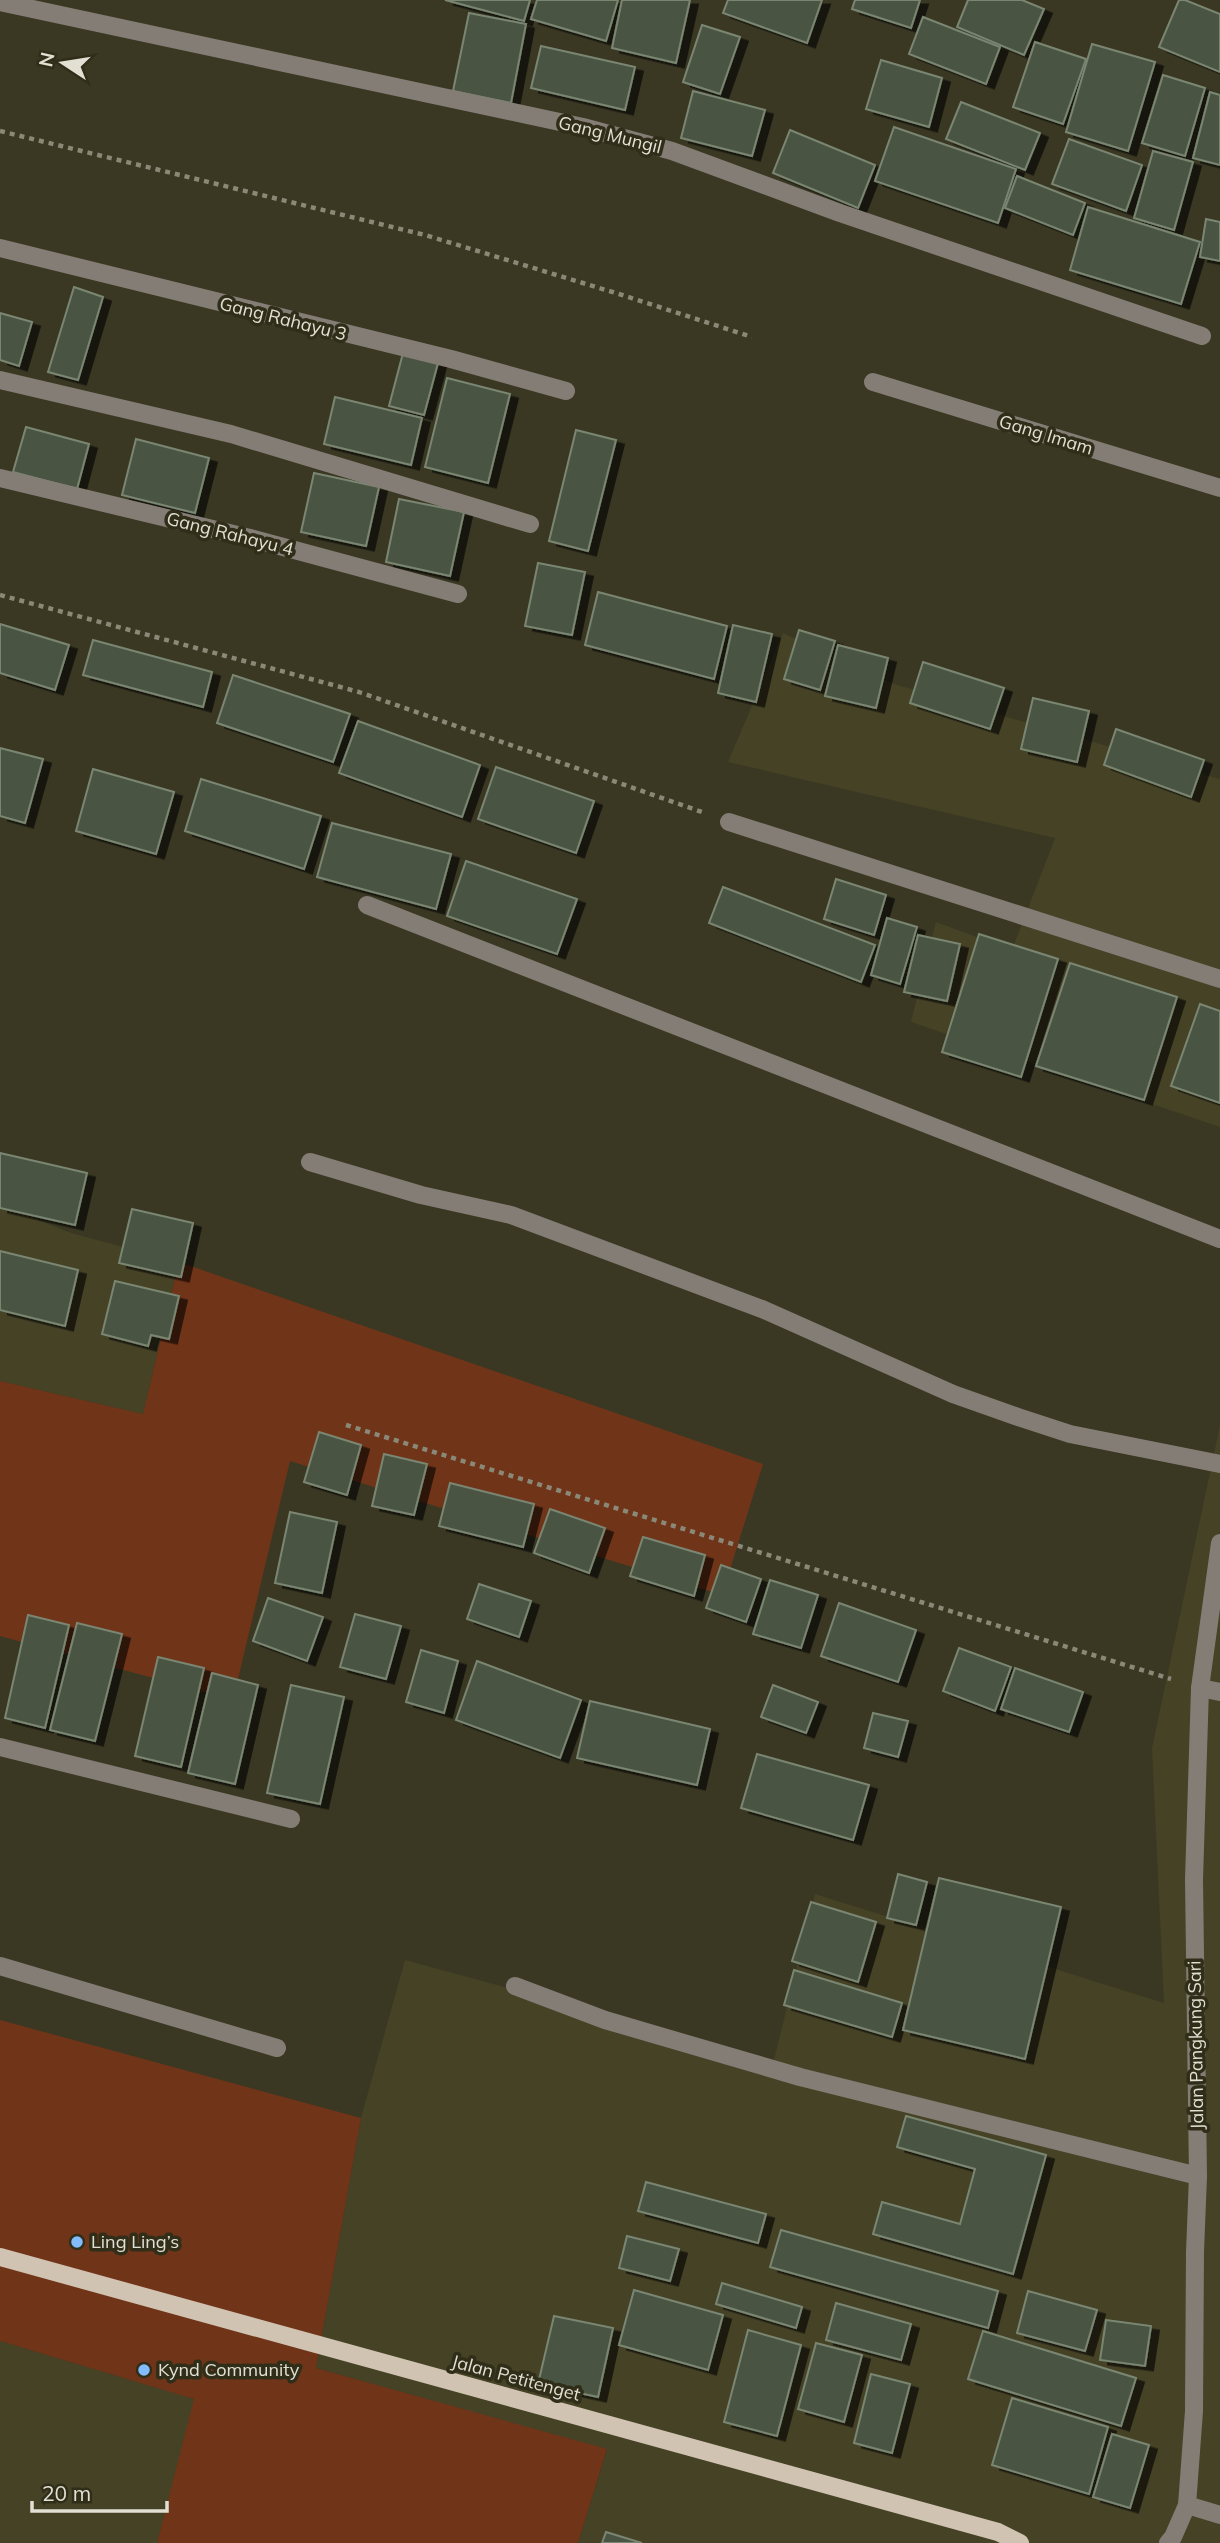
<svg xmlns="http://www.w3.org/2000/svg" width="1220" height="2543" font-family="Mulish,sans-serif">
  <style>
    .built { fill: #454226 }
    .green { fill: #703419 }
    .building { fill: #4a5542; stroke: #7a8672; stroke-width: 2; filter: url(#shadow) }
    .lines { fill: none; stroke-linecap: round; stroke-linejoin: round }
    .path { stroke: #8a8877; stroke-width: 4.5; stroke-dasharray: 5 5; stroke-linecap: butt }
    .minor { stroke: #847d75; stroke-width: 18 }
    .major { stroke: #d1c3b2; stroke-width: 18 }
    .poi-dot { fill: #83bcfb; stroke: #302e19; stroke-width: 2.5 }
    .labels { text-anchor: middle; stroke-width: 7; stroke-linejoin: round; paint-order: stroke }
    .street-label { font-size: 18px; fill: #e1e0d3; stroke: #302e19 }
    .poi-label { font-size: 18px; fill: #e1e0d3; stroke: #302e19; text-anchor: start }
  </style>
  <defs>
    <filter id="shadow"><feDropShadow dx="8" dy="4.5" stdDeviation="0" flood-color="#0009"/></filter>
  </defs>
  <rect width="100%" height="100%" fill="#3a3823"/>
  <g class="built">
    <path d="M 783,633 L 894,684 L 1220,779 L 1220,1127 L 911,1022 L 936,922 L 1012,950 L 1055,838 L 728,762 Z"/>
    <path d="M 0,1205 L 71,1233 L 179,1262 L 143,1414 L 0,1381 Z"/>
    <path d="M 1220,1425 L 1220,2543 L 578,2543 L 607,2450 L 316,2368 L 361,2118 L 405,1960 L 774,2060 L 815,1894 L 1164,2003 L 1152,1748 Z"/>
    <path d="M 0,2341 L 195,2399 L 157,2543 L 0,2543 Z"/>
  </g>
  <g class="green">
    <path d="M 179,1262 L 763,1464 L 722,1595 L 290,1461 L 233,1700 L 0,1636 L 0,1381 L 143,1414 Z"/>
    <path d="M 0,2020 L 361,2118 L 316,2368 L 607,2449 L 578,2543 L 157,2543 L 194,2399 L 0,2341 Z"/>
  </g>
  <g class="building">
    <path d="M 445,0 L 530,0 L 524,21 Z"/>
    <path d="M 537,0 L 618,0 L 606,41 L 531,19 Z"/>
    <path d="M 622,0 L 690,0 L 676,63 L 612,48 Z"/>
    <path d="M 728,0 L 822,0 L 807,43 L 723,13 Z"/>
    <path d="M 855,0 L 920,0 L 911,28 L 852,9 Z"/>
    <path d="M 968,0 L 1022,0 L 1044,9 L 1024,55 L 957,27 Z"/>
    <path d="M 1179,0 L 1185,0 L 1220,14 L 1220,72 L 1159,47 Z"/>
    <path d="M 469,13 L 526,24 L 511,103 L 453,91 Z"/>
    <path d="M 923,17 L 1000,47 L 986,84 L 909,54 Z"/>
    <path d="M 702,25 L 740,37 L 720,94 L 683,82 Z"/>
    <path d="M 1035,42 L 1086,59 L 1063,124 L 1013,107 Z"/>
    <path d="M 1092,44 L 1155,62 L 1128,151 L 1066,132 Z"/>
    <path d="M 541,46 L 635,67 L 625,110 L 531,88 Z"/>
    <path d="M 881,60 L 942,78 L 929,127 L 866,109 Z"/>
    <path d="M 1163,75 L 1205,88 L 1185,156 L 1142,143 Z"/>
    <path d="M 693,91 L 765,110 L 752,156 L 681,138 Z"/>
    <path d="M 1210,92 L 1220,95 L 1220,165 L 1193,158 Z"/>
    <path d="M 961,102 L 1040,133 L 1025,170 L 946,139 Z"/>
    <path d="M 894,127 L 1016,169 L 998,223 L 875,181 Z"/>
    <path d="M 790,130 L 875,165 L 858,208 L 773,173 Z"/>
    <path d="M 1069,139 L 1142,165 L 1126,211 L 1052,184 Z"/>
    <path d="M 1153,151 L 1193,162 L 1174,230 L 1134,218 Z"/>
    <path d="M 1017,176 L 1085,203 L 1073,235 L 1005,208 Z"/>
    <path d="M 1088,207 L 1200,242 L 1181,304 L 1070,270 Z"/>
    <path d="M 1206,219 L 1220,222 L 1220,261 L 1200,257 Z"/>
    <path d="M 74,287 L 103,297 L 78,380 L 48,372 Z"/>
    <path d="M 0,313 L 32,322 L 19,366 L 0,360 Z"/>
    <path d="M 403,353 L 438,363 L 424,415 L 389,406 Z"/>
    <path d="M 447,378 L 510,394 L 488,483 L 425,467 Z"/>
    <path d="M 335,397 L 422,418 L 411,465 L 324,444 Z"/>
    <path d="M 26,427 L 89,444 L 77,489 L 13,472 Z"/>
    <path d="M 576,430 L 616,440 L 588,551 L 549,541 Z"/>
    <path d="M 136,439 L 209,458 L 195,513 L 122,495 Z"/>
    <path d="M 314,473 L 379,487 L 366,546 L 301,532 Z"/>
    <path d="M 399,499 L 464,512 L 450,576 L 386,562 Z"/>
    <path d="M 538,563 L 585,572 L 572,635 L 525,626 Z"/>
    <path d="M 598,592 L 727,626 L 714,679 L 585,645 Z"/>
    <path d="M 0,624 L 69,645 L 55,690 L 0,673 Z"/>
    <path d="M 733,625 L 772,634 L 756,702 L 718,693 Z"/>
    <path d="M 799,630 L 835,641 L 820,690 L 784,679 Z"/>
    <path d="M 93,640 L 212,672 L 203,707 L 83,675 Z"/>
    <path d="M 838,645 L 888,658 L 876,708 L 825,696 Z"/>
    <path d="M 923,662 L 1004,688 L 990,729 L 910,703 Z"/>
    <path d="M 233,675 L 350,714 L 333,762 L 217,723 Z"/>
    <path d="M 1033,698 L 1089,711 L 1077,762 L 1021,749 Z"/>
    <path d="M 358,721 L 480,765 L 462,817 L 339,773 Z"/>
    <path d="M 1116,729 L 1204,760 L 1191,797 L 1104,765 Z"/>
    <path d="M 0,748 L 43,759 L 25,823 L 0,816 Z"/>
    <path d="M 496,767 L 594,801 L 576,853 L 478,819 Z"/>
    <path d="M 93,769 L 174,792 L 156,854 L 76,831 Z"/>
    <path d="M 201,779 L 321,816 L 304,869 L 185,831 Z"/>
    <path d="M 332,823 L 451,854 L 436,909 L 317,877 Z"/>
    <path d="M 466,861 L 577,899 L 557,954 L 447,916 Z"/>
    <path d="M 836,879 L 886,895 L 874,935 L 824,919 Z"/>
    <path d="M 723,887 L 875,945 L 861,982 L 709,923 Z"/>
    <path d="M 887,918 L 917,927 L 900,984 L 871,975 Z"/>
    <path d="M 979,934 L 1058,959 L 1021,1077 L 942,1052 Z"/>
    <path d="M 918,935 L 960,944 L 947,1001 L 904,992 Z"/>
    <path d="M 1070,963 L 1177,997 L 1144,1100 L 1036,1066 Z"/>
    <path d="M 1200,1004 L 1220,1011 L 1220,1103 L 1171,1086 Z"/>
    <path d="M 0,1153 L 87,1173 L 75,1225 L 0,1208 Z"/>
    <path d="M 132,1209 L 193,1223 L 181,1277 L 119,1263 Z"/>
    <path d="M 0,1251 L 78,1270 L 65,1326 L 0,1310 Z"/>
    <path d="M 115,1281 L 179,1296 L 169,1339 L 151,1335 L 148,1346 L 102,1334 Z"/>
    <path d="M 319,1432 L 361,1445 L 347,1495 L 304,1482 Z"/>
    <path d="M 384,1454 L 427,1464 L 414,1515 L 372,1506 Z"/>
    <path d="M 450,1483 L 534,1504 L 523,1547 L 439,1526 Z"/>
    <path d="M 550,1509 L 605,1528 L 589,1573 L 534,1553 Z"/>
    <path d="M 290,1512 L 337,1522 L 322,1593 L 275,1583 Z"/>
    <path d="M 643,1537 L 705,1555 L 694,1596 L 630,1576 Z"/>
    <path d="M 721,1565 L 761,1579 L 746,1622 L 706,1608 Z"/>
    <path d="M 770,1580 L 818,1595 L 801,1648 L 753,1634 Z"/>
    <path d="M 479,1584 L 531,1601 L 519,1637 L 467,1619 Z"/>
    <path d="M 268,1598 L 323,1617 L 307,1661 L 253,1641 Z"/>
    <path d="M 839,1603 L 916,1630 L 898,1682 L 821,1656 Z"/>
    <path d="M 355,1614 L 401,1626 L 386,1679 L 340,1667 Z"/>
    <path d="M 28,1615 L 69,1625 L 45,1728 L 5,1718 Z"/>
    <path d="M 77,1623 L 122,1634 L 95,1741 L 50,1730 Z"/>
    <path d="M 959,1648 L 1011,1667 L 995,1711 L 943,1691 Z"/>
    <path d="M 421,1650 L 458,1661 L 444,1713 L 406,1702 Z"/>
    <path d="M 158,1657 L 204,1668 L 181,1767 L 135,1756 Z"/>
    <path d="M 477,1661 L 581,1700 L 560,1758 L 456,1720 Z"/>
    <path d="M 1015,1668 L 1083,1692 L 1069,1732 L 1001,1709 Z"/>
    <path d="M 212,1673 L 258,1685 L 235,1784 L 188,1773 Z"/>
    <path d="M 291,1685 L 344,1697 L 320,1804 L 267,1793 Z"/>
    <path d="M 773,1685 L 818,1702 L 806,1733 L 761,1717 Z"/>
    <path d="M 590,1701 L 710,1729 L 697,1785 L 577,1758 Z"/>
    <path d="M 873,1713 L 908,1721 L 898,1757 L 864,1748 Z"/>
    <path d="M 757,1754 L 869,1785 L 853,1840 L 741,1808 Z"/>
    <path d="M 898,1874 L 927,1882 L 916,1925 L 887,1918 Z"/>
    <path d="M 939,1878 L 1061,1907 L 1025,2059 L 903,2030 Z"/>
    <path d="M 811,1902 L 876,1922 L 858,1982 L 792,1961 Z"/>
    <path d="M 794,1970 L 902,2003 L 892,2037 L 784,2005 Z"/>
    <path d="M 906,2116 L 1046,2155 L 1013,2274 L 873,2234 L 882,2202 L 960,2224 L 975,2169 L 897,2147 Z"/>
    <path d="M 646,2182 L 766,2214 L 758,2243 L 638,2211 Z"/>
    <path d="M 781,2230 L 998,2291 L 988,2328 L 770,2267 Z"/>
    <path d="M 627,2236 L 679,2249 L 670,2281 L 619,2268 Z"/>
    <path d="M 722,2283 L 802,2307 L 796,2328 L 716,2304 Z"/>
    <path d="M 634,2290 L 723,2315 L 708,2370 L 619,2345 Z"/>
    <path d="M 1028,2291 L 1097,2310 L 1085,2351 L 1017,2333 Z"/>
    <path d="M 836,2303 L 911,2324 L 901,2360 L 826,2340 Z"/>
    <path d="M 554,2316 L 613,2328 L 598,2397 L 538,2384 Z"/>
    <path d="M 1106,2320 L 1151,2326 L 1145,2366 L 1100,2360 Z"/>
    <path d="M 748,2330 L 801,2345 L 777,2436 L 724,2422 Z"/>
    <path d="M 983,2331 L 1136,2378 L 1121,2426 L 968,2379 Z"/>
    <path d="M 816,2343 L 862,2355 L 844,2422 L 798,2409 Z"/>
    <path d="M 871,2374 L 910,2384 L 892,2453 L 854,2443 Z"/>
    <path d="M 1012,2398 L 1108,2427 L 1089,2494 L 992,2465 Z"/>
    <path d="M 1112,2434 L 1149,2445 L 1130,2508 L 1093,2497 Z"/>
    <path d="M 606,2532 L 642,2543 L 602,2543 Z"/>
  </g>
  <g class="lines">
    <g class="path">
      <path d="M 0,131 L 425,235 L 619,294 L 752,337"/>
      <path d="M 0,595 L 359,692 L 702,812"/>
      <path d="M 346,1425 L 1171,1679"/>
    </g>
    <g class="minor">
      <path d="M 0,2 L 583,127 L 672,151 L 840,213 L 1202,336"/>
      <path d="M 0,248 L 451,359 L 566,391"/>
      <path d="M 0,380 L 231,434 L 530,524"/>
      <path d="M 873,382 L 1220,488"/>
      <path d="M 0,478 L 250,538 L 458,594"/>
      <path d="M 729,822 L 1220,979"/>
      <path d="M 367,905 L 1220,1239"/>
      <path d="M 310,1162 L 421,1195 L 511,1215 L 762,1309 L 953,1394 L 1018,1417 L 1070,1434 L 1220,1464"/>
      <path d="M 1200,1688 L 1220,1692"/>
      <path d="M 0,1747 L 291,1819"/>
      <path d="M 0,1966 L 277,2048"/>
      <path d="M 515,1986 L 605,2020 L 800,2077 L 1198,2176"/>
      <path d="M 1187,2505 L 1220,2515"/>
      <path d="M 1168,2543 L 1173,2537 L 1187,2505 L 1194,2411 L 1195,2252 L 1198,2176 L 1194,1880 L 1200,1688 L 1220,1543"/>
    </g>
    <path class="major" d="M 0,2257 L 998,2532 L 1020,2543"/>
  </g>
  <g class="poi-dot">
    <circle cx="77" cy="2242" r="7"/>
    <circle cx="144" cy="2370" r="7"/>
  </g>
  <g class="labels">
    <g class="street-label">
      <text transform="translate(610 135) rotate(14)" y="6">Gang Mungil</text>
      <text transform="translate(283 319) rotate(14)" y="6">Gang Rahayu 3</text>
      <text transform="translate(1046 435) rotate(17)" y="6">Gang Imam</text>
      <text transform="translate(230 534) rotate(14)" y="6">Gang Rahayu 4</text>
      <text transform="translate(1196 2045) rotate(-91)" y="6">Jalan Pangkung Sari</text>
      <text transform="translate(516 2378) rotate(15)" y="6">Jalan Petitenget</text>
    </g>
    <g class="poi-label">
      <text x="91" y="2248">Ling Ling’s</text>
      <text x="158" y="2376">Kynd Community</text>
    </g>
  </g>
  <g transform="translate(63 63) rotate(282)" stroke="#302e19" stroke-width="5" paint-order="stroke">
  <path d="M0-5L12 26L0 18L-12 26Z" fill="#e1e0d3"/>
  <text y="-10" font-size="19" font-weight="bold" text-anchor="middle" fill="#e1e0d3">N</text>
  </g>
  <path d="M32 2501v10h135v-10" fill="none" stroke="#e1e0d3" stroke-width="3.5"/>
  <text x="42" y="2501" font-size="21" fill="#e1e0d3" stroke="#302e19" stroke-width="5" paint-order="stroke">20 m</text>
</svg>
